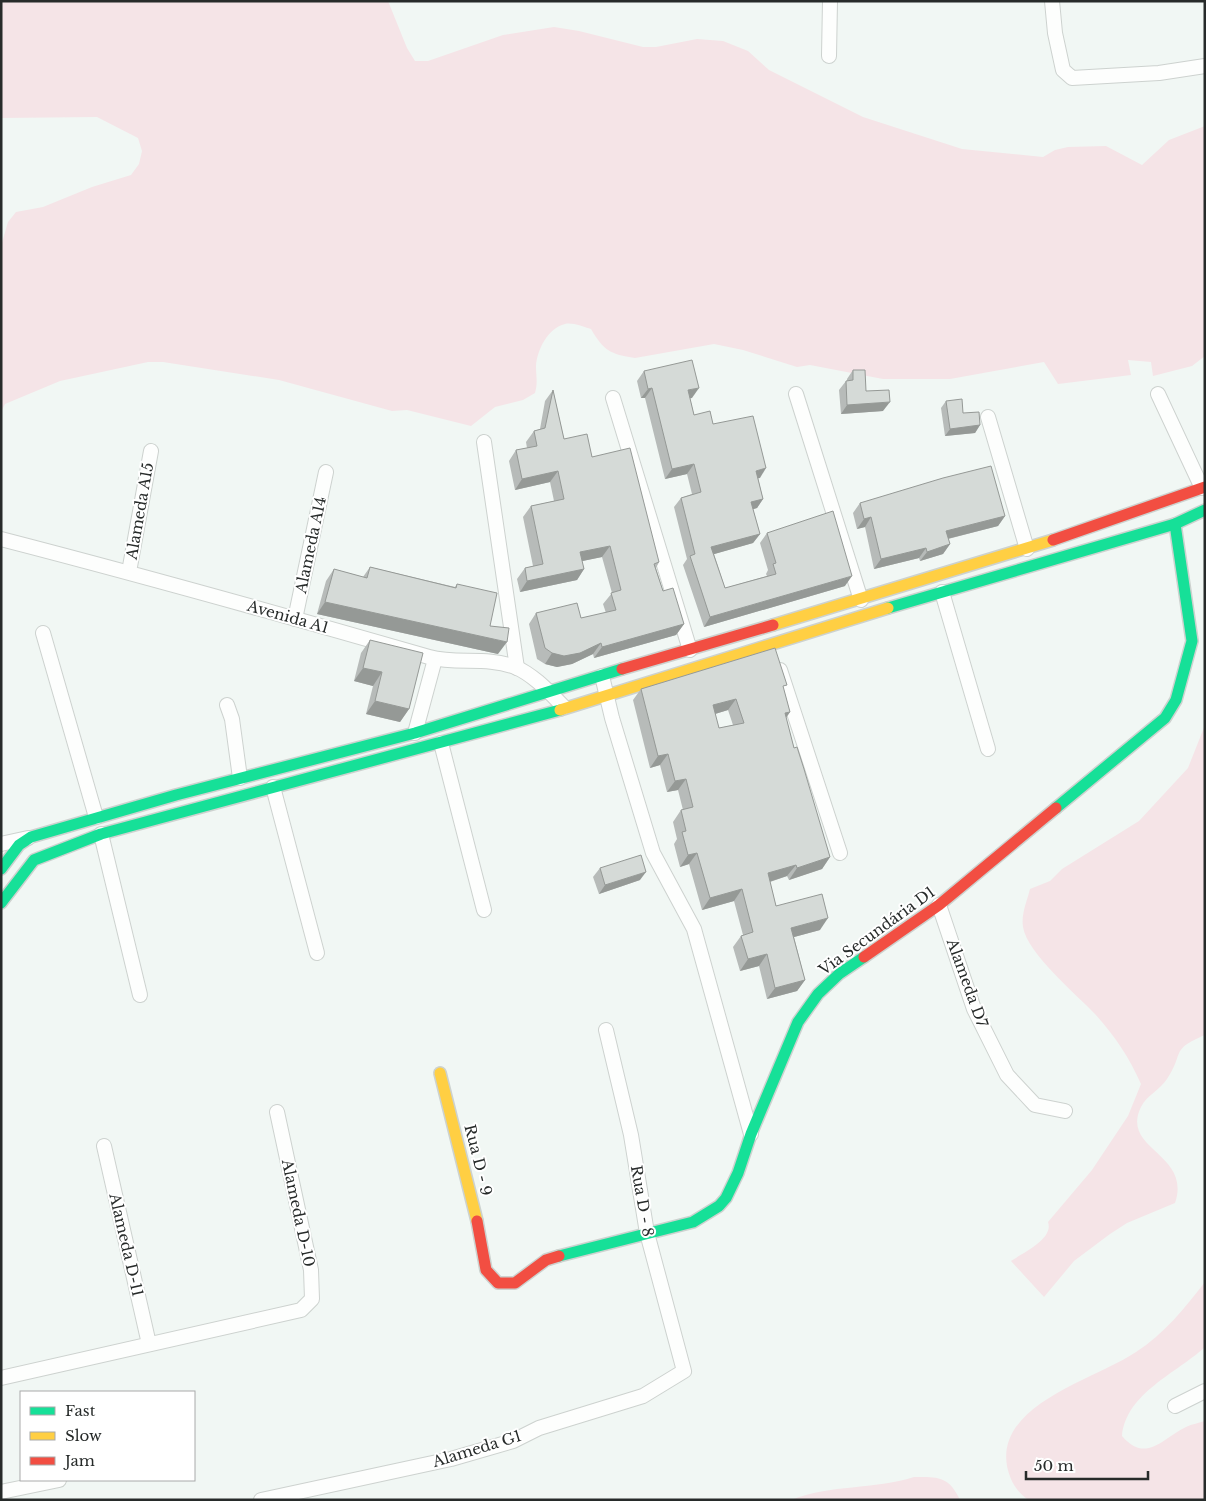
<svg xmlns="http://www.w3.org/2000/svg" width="1206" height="1501" font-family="'Libre Baskerville',serif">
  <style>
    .green { fill: #f5e4e7 }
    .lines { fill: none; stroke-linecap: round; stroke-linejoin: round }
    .street-casing { stroke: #cdd2cf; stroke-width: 16 }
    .fast-casing { stroke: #cdd2cf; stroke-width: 14 }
    .slow-casing { stroke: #cdd2cf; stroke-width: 14 }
    .jam-casing { stroke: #cdd2cf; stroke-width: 14 }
    .street { stroke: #fdfefd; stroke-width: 14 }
    .fast { stroke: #16e098; stroke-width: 11 }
    .slow { stroke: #ffcf43; stroke-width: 11 }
    .jam { stroke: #f24e42; stroke-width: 11 }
    .wall { fill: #b7bbb9; fill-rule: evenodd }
    .shaded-wall { fill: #959996 }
    .building { fill: #d5dad7; stroke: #959996; fill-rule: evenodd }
    .labels { text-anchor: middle; stroke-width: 4; stroke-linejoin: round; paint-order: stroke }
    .street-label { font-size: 15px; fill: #272b2a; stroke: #fff }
  </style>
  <rect width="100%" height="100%" fill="#f1f7f4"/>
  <g class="green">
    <path d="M 1,1 L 388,1 L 407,48 L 415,61 L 428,61 L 503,35 L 554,27 L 579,31 L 643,47 L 656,47 L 697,39 L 723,41 L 748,51 L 769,70 L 863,117 L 962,149 L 1043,157 L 1055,150 L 1068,147 L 1106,146 L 1142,165 L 1169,140 L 1205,126 L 1205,356 L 1192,366 L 1153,376 L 1151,362 L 1128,360 L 1131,375 L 1058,384 L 1044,362 L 950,379 L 883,379 L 810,365 L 797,367 L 743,350 L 714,344 L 635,358 C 610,354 604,351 591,329 C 584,327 572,322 565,324 C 548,328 537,350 536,366 C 536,377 538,382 535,393 L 523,400 L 495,407 L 471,426 L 407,410 L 392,411 L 279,380 L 163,362 L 148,362 L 60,381 L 5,404 L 1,412 L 1,246 L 8,222 L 16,212 L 43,207 L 92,187 L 131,175 L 139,164 L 142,151 L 138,138 L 97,117 L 1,118 Z"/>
    <path d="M 1205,725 L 1205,1035 C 1169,1050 1185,1053 1167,1079 C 1160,1090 1147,1095 1141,1107 C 1120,1150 1192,1153 1175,1203 L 1127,1223 L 1110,1234 L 1074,1261 L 1044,1297 L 1011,1261 C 1023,1253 1054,1239 1048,1222 L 1092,1170 L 1128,1116 L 1141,1084 C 1129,1057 1115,1036 1095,1014 C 1076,994 1027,953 1023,927 C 1021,914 1027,901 1030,889 L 1050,881 L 1062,869 L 1139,821 L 1188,768 Z"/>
    <path d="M 1205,1282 L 1205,1347 C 1177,1373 1126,1393 1122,1436 C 1146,1464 1163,1438 1186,1427 C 1192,1424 1199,1423 1205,1421 L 1205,1500 L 1029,1500 C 1016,1492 1010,1480 1007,1466 C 996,1404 1096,1379 1136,1352 C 1164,1334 1184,1309 1205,1282 Z"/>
    <path d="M 914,1477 C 938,1477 949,1476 960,1500 L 791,1500 C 831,1484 874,1490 914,1477 Z"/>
  </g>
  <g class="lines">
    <g class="street-casing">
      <g id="street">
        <path d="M 1052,1 L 1055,33 L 1063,70 L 1072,78 L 1159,73 L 1205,66"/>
        <path d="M 829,56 L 830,1"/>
        <path d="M 796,394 L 861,600"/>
        <path d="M 1158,394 L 1202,488"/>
        <path d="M 613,398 L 690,650"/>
        <path d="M 988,417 L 1027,549"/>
        <path d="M 484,442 L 517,668"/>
        <path d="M 1,539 C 144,576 287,616 429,657 C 457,665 485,656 515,667 C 534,675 550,693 564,707"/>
        <path d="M 129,572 L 151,451"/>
        <path d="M 942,592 L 988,749"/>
        <path d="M 295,619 L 326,472"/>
        <path d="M 43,633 L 96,817"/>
        <path d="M 780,670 L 840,853"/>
        <path d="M 602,676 L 612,718 L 653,853 L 694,929 L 751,1134"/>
        <path d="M 227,705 L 232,719 L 240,778"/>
        <path d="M 415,733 L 435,659"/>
        <path d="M 441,743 L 484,910"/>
        <path d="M 273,787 L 317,953"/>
        <path d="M 101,834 L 140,995"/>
        <path d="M 1,844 L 28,838"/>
        <path d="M 939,905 L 974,1009 L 1007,1075 L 1035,1105 L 1065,1111"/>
        <path d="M 104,1146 L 149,1344"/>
        <path d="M 1,1378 L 301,1310 L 312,1299 L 311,1270 L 277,1112"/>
        <path d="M 1175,1406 L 1205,1391"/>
        <path d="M 1,1492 L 59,1480"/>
        <path d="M 261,1500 L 451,1459 L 513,1441 L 539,1428 L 643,1396 L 684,1371 L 647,1233 L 631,1135 L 606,1030"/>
      </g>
    </g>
    <g class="fast-casing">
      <g id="fast">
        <path d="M 888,608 L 1175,524 L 1205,510"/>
        <path d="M 1056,808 L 1165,718 L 1176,700 L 1192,641 L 1175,524"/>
        <path d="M 1,869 L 19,845 L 31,837 L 176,795 L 415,733 L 622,669"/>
        <path d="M 1,903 L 34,860 L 101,834 L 560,710"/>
        <path d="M 559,1256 L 693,1222 L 719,1206 L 726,1198 L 738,1173 L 751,1134 L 798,1022 L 818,994 L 839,974 L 864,957"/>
      </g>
    </g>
    <g class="slow-casing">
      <g id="slow">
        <path d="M 773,625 L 1053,540"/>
        <path d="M 560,710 L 888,608"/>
        <path d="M 440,1073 L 477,1221"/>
      </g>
    </g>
    <g class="jam-casing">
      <g id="jam">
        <path d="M 1053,540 L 1205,487"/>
        <path d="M 622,669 L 773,625"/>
        <path d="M 864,957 L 939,905 L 1056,808"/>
        <path d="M 477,1221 L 486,1270 L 498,1283 L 515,1283 L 546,1260 L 559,1256"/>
      </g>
    </g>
    <use href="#street" class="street"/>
    <use href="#fast" class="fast"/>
    <use href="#slow" class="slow"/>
    <use href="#jam" class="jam"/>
  </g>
  <g class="wall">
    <path d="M 853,370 L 866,391 L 883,411 L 841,414 L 839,390 L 846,381 L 847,381 L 847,379 Z"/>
    <path d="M 644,371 L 692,398 L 690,398 L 694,415 L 713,424 L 760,478 L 758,478 L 763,499 L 757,508 L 753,509 L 760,534 L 753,543 L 714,554 L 725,588 L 767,576 L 766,574 L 768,570 L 760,543 L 767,533 L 845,586 L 704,627 L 683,565 L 687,559 L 674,507 L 681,498 L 692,494 L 687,474 L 665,479 L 645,398 L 641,398 L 637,381 Z"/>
    <path d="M 553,390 L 564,439 L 592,457 L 659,562 L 656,568 L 663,591 L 684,624 L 676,635 L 594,658 L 593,654 L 572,664 L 557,667 L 545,664 L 537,659 L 529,624 L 536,613 L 581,618 L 606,613 L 603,604 L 612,593 L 602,557 L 582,561 L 584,569 L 577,580 L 520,592 L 517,579 L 525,568 L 533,566 L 523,517 L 531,506 L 554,501 L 550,482 L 515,490 L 509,461 L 516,450 L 527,448 L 526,442 L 534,431 L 540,429 L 545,401 Z"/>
    <path d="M 946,401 L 980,425 L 975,433 L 945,436 L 941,408 Z"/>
    <path d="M 860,503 L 1005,516 L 998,526 L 948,539 L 950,544 L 943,554 L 920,561 L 919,558 L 874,569 L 865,527 L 857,529 L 853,513 Z"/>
    <path d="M 370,567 L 455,587 L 457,584 L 490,626 L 498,654 L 317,614 L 326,581 L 334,569 L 363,577 Z"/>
    <path d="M 370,640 L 409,709 L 400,722 L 366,714 L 373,686 L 354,681 L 361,653 Z"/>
    <path d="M 641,689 L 784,690 L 790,712 L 786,718 L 794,748 L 830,857 L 822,869 L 789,880 L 787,876 L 770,882 L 776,906 L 820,930 L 794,937 L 805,980 L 797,991 L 767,999 L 759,966 L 740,971 L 733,947 L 741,936 L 743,935 L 734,901 L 702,910 L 689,864 L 680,867 L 674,844 L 677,839 L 673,822 L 681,810 L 683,810 L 678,790 L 667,792 L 660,765 L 650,768 L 633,700 ZM 728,710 L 733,725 L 719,728 L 715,714 Z"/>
    <path d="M 600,868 L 640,880 L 599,894 L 593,877 Z"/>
  </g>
  <g class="shaded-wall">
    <path d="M 652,388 L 645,398 L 641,398 L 648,389 Z"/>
    <path d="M 699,388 L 692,398 L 681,400 L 688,390 Z"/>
    <path d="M 890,402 L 883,411 L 841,414 L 847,405 Z"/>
    <path d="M 980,425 L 975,433 L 945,436 L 950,429 Z"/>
    <path d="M 694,464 L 687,474 L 665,479 L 672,469 Z"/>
    <path d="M 766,468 L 760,478 L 749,480 L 756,471 Z"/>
    <path d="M 558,471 L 550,482 L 515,490 L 522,479 Z"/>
    <path d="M 763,499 L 757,508 L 744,512 L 751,502 Z"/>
    <path d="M 1005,516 L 998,526 L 939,541 L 946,531 Z"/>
    <path d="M 871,517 L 865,527 L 857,529 L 864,519 Z"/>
    <path d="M 760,534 L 753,543 L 704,557 L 711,547 Z"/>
    <path d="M 950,544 L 943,554 L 920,561 L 927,552 Z"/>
    <path d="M 610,546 L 602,557 L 573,563 L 580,552 Z"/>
    <path d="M 926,548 L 919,558 L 874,569 L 881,559 Z"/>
    <path d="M 584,569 L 577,580 L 520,592 L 527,581 Z"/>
    <path d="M 852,576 L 845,586 L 704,627 L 710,617 Z"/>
    <path d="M 325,602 L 507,642 L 498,654 L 317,614 Z"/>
    <path d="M 684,624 L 676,635 L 594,658 L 602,647 Z"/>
    <path d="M 601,643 L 593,654 L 572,664 L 557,667 L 545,664 L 552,653 Z"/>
    <path d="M 363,668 L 382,672 L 373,686 L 354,681 Z"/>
    <path d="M 736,699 L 728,710 L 705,717 L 713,705 Z"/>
    <path d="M 375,701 L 409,709 L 400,722 L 366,714 Z"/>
    <path d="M 790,712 L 782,723 L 785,713 Z"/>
    <path d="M 668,754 L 660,765 L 650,768 L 658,756 Z"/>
    <path d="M 686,779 L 678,790 L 667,792 L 675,781 Z"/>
    <path d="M 697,853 L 689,864 L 680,867 L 688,855 Z"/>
    <path d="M 830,857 L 822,869 L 789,880 L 797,868 Z"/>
    <path d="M 796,865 L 787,876 L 760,885 L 768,873 Z"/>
    <path d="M 646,872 L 640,880 L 599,894 L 605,885 Z"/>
    <path d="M 742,889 L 734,901 L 702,910 L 710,898 Z"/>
    <path d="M 828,918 L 820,930 L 783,940 L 791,928 Z"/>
    <path d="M 767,954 L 759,966 L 740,971 L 748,959 Z"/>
    <path d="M 805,980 L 797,991 L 767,999 L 775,988 Z"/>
  </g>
  <g class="building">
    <path d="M 692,360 L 699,388 L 688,390 L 694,415 L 710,411 L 713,424 L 753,416 L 766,468 L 756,471 L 763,499 L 751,502 L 760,534 L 711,547 L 725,588 L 776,574 L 773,564 L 776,563 L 767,533 L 833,511 L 852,576 L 710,617 L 690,556 L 695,554 L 681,498 L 701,492 L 694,464 L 672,469 L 652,388 L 648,389 L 644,371 Z"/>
    <path d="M 853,370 L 865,370 L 866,391 L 889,390 L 890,402 L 847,405 L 846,381 L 853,380 Z"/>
    <path d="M 553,390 L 564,439 L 587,434 L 592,457 L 630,448 L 659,562 L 654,564 L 663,591 L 673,588 L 684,624 L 602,647 L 601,643 L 580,653 L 564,656 L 552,653 L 545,648 L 536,613 L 577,603 L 581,618 L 616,610 L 611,593 L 621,590 L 610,546 L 580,552 L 584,569 L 527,581 L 525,568 L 543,564 L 531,506 L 564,499 L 558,471 L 522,479 L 516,450 L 537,446 L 534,431 L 545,428 Z"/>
    <path d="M 962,399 L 963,413 L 979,412 L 980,425 L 950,429 L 946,401 Z"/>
    <path d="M 991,466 L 1005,516 L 946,531 L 950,544 L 927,552 L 926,548 L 881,559 L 871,517 L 864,519 L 860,503 L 943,478 Z"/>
    <path d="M 370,567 L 456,588 L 457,584 L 497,593 L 490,626 L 509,628 L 507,642 L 325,602 L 334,569 L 367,578 Z"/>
    <path d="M 370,640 L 423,653 L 409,709 L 375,701 L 382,672 L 363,668 Z"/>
    <path d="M 775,648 L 787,685 L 783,686 L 790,712 L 785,713 L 794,748 L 797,747 L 804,769 L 830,857 L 797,868 L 796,865 L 768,873 L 776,906 L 822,894 L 828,918 L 791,928 L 805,980 L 775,988 L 767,954 L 748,959 L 741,936 L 753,932 L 742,889 L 710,898 L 697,853 L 688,855 L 682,832 L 686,831 L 681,810 L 693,807 L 686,779 L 675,781 L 668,754 L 658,756 L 641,689 ZM 736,699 L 744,723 L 719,728 L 713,705 Z"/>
    <path d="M 641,855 L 646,872 L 605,885 L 600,868 Z"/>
  </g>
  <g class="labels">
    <g class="street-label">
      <text transform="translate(140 511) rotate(-80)" y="5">Alameda A15</text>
      <text transform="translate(311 545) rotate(-78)" y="5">Alameda A14</text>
      <text transform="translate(288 617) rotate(16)" y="5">Avenida A1</text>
      <text transform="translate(877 931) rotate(-36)" y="5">Via Secundária D1</text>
      <text transform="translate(967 983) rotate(70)" y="5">Alameda D7</text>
      <text transform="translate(478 1160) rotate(76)" y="5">Rua D - 9</text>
      <text transform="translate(642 1201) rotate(80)" y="5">Rua D - 8</text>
      <text transform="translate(298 1213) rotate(78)" y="5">Alameda D-10</text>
      <text transform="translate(126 1245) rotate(77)" y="5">Alameda D-11</text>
      <text transform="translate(477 1449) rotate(-17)" y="5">Alameda G1</text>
    </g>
  </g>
  <rect width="1206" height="1501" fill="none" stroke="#272b2a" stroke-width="5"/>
  <rect x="20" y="1391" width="175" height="90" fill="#ffffff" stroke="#a9aaaa"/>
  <rect x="30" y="1407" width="25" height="8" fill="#16e098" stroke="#a9aaaa"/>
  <text x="65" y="1416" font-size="15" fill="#272b2a">Fast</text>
  <rect x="30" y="1432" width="25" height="8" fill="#ffcf43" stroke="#a9aaaa"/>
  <text x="65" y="1441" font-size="15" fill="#272b2a">Slow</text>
  <rect x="30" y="1457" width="25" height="8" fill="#f24e42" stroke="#a9aaaa"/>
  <text x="65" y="1466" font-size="15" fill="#272b2a">Jam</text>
  <path d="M1026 1471v8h122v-8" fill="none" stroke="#272b2a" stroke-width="2.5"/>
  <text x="1034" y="1471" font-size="15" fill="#272b2a" stroke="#ffffff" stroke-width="4" paint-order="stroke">50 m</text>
</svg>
